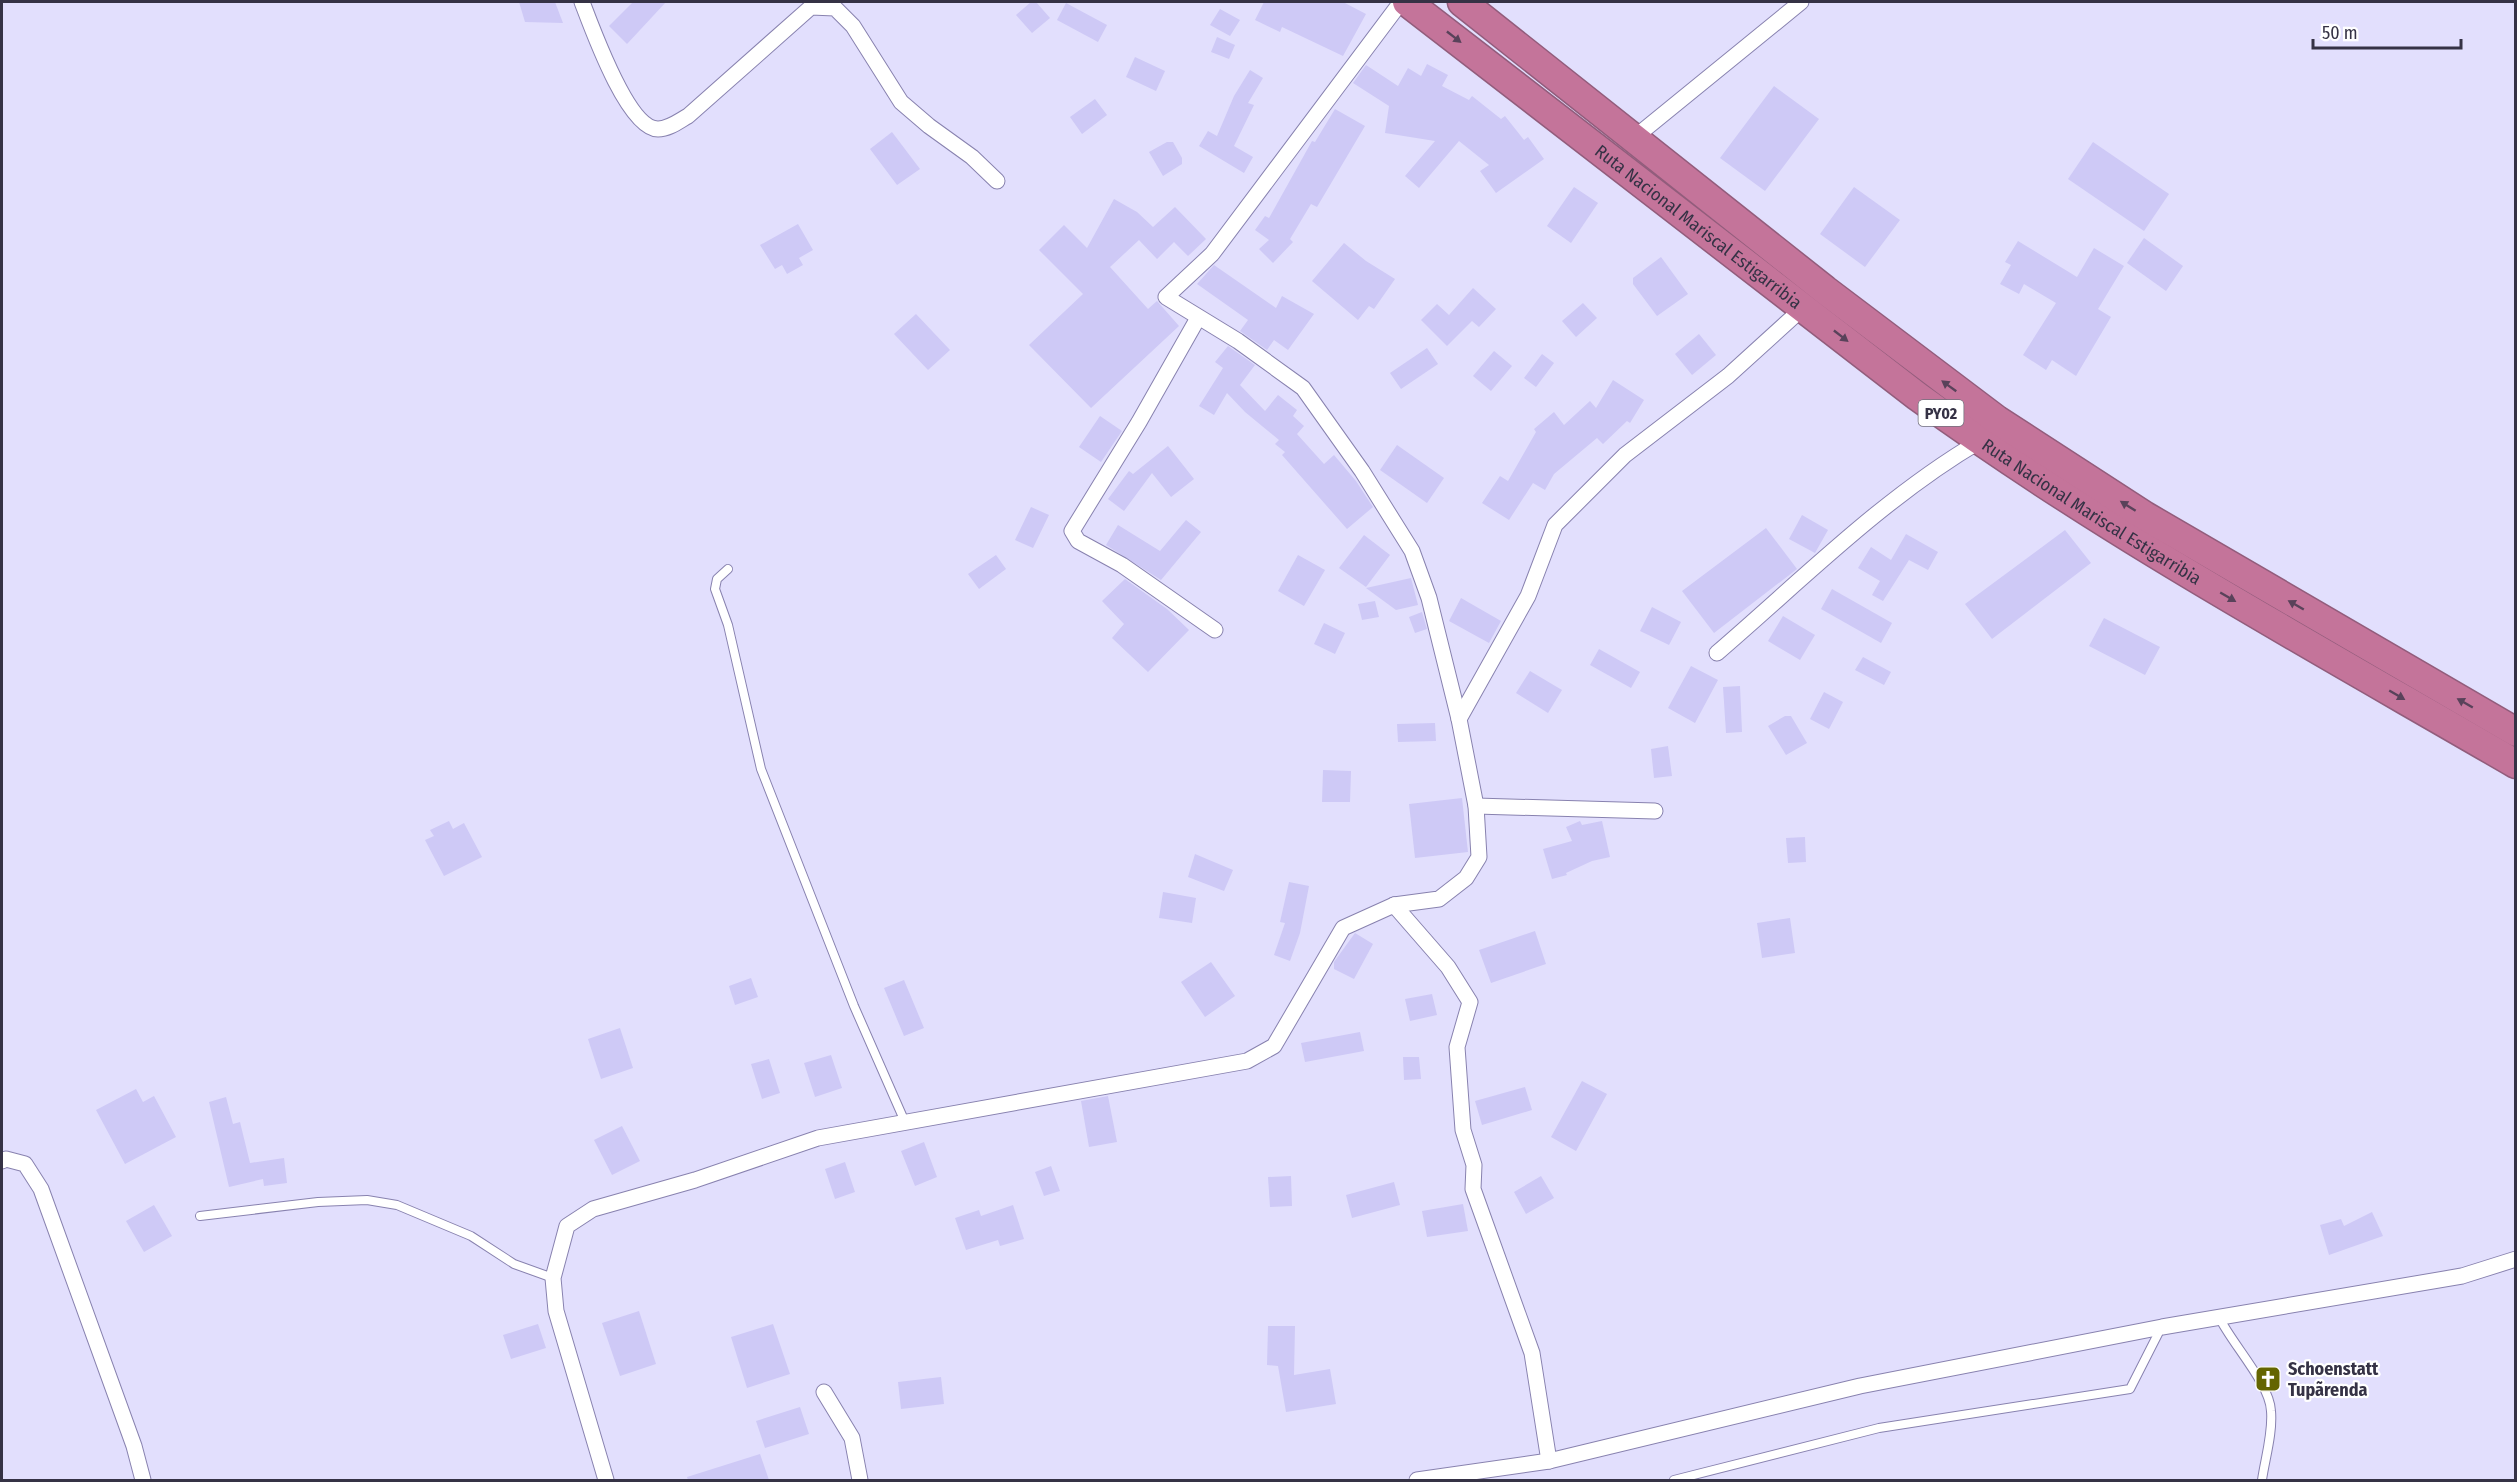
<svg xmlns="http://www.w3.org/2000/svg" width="2517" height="1482" font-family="'Fira Sans Condensed',sans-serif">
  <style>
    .building { fill: #cec9f6 }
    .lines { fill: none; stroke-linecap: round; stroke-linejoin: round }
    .lane-casing { stroke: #8882af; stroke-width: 10 }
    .street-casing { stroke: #8882af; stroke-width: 17 }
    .highway-casing { stroke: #925d7c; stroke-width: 31 }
    .lane { stroke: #fff; stroke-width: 8 }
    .street { stroke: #fff; stroke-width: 15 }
    .highway { stroke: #c4749a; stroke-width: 28 }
    .oneway { fill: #59425a }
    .labels { text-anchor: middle; stroke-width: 4.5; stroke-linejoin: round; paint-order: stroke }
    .shield { fill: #fff; stroke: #72707d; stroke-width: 1.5 }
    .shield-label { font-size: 16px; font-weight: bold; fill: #353245 }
    .street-label { font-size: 18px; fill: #353245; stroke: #fff }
    .poi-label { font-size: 18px; font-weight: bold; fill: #353245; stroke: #fff; text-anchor: start }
  </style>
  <rect width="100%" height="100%" fill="#e2dffd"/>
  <g class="building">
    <path d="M 519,2 L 555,2 L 563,23 L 525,22 Z"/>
    <path d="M 633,2 L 666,2 L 627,44 L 609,26 Z"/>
    <path d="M 1031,2 L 1036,2 L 1050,18 L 1032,33 L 1016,15 Z"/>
    <path d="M 1264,2 L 1343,2 L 1366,14 L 1343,56 L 1282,27 L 1280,32 L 1255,20 Z"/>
    <path d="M 1066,3 L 1107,25 L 1098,42 L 1057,20 Z"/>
    <path d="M 1220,9 L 1240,20 L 1230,36 L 1210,25 Z"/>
    <path d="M 1217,37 L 1235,45 L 1229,59 L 1211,52 Z"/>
    <path d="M 1135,57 L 1165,71 L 1156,91 L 1126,77 Z"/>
    <path d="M 1427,64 L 1448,75 L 1442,86 L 1469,100 L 1472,96 L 1501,119 L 1505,116 L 1524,140 L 1528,137 L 1544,159 L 1496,193 L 1480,171 L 1489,165 L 1459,141 L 1419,188 L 1405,176 L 1435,141 L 1385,133 L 1389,106 L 1353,83 L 1366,65 L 1398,86 L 1408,68 L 1421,76 Z"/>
    <path d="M 1250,70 L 1263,78 L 1248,103 L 1254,105 L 1234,146 L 1253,157 L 1244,173 L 1199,146 L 1208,131 L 1217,136 L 1234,96 Z"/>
    <path d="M 1774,86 L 1819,119 L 1765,191 L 1720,158 Z"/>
    <path d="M 1095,99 L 1107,115 L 1082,134 L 1070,117 Z"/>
    <path d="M 1335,109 L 1365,126 L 1317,207 L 1311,204 L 1290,239 L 1293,242 L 1273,263 L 1259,249 L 1269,240 L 1255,230 L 1265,216 L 1269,218 L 1312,141 L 1315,142 Z"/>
    <path d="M 892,132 L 920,169 L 897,185 L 870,149 Z"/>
    <path d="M 1167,142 L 1173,142 L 1182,158 L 1182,164 L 1163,176 L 1149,152 Z"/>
    <path d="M 2093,142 L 2169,194 L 2144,231 L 2068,179 Z"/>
    <path d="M 1574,187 L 1598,203 L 1571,243 L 1547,226 Z"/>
    <path d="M 1854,187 L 1900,220 L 1865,267 L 1820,234 Z"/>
    <path d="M 1114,199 L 1137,212 L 1153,227 L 1175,207 L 1206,239 L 1188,256 L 1174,242 L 1157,259 L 1139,240 L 1110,267 L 1148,309 L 1157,301 L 1179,326 L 1091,408 L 1029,345 L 1083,294 L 1039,250 L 1064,225 L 1087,248 Z"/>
    <path d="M 798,224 L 813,250 L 799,258 L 803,265 L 787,274 L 782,265 L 775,269 L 760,245 Z"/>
    <path d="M 2144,238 L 2183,266 L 2166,291 L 2127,263 Z"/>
    <path d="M 2018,241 L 2077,277 L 2094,248 L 2124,266 L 2098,309 L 2111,317 L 2076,376 L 2052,360 L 2046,370 L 2023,355 L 2056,303 L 2024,284 L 2019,294 L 2000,284 L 2011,265 L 2005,262 Z"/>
    <path d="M 1344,243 L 1366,261 L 1395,279 L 1374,309 L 1369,306 L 1358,320 L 1312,281 Z"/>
    <path d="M 1661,257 L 1688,294 L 1657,316 L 1633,284 L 1633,278 Z"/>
    <path d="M 1214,265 L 1276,308 L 1282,296 L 1314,314 L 1288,350 L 1274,340 L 1267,350 L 1240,331 L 1248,320 L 1197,284 Z"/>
    <path d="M 1473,288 L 1496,309 L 1479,327 L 1472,321 L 1447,346 L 1421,320 L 1437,304 L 1449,315 Z"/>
    <path d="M 1583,303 L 1597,318 L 1576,337 L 1562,321 Z"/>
    <path d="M 916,314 L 950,350 L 928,370 L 894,334 Z"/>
    <path d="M 1699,334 L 1716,355 L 1692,375 L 1675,354 Z"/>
    <path d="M 1228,346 L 1255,365 L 1240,385 L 1265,411 L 1278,395 L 1297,410 L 1293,416 L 1304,426 L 1297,434 L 1324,464 L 1334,455 L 1356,481 L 1373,507 L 1347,529 L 1282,455 L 1285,452 L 1275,444 L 1279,440 L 1245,412 L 1227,393 L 1214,415 L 1199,406 L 1223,368 L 1215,362 Z"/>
    <path d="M 1427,348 L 1438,364 L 1401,389 L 1390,373 Z"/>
    <path d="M 1494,351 L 1512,366 L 1491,391 L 1473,376 Z"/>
    <path d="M 1542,354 L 1554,363 L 1536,387 L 1524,378 Z"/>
    <path d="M 1613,380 L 1644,400 L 1630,423 L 1627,421 L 1603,444 L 1597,438 L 1554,474 L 1545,490 L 1533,483 L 1509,520 L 1482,503 L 1500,476 L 1508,481 L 1536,432 L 1534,429 L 1554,412 L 1564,425 L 1590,401 L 1596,408 Z"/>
    <path d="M 1100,416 L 1122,431 L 1101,462 L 1079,447 Z"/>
    <path d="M 1397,445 L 1444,478 L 1427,503 L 1380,470 Z"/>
    <path d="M 1168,446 L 1194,479 L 1171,497 L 1152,473 L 1124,511 L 1108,499 L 1129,471 L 1133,474 Z"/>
    <path d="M 1031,507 L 1049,515 L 1033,548 L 1015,540 Z"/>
    <path d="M 1802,515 L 1828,530 L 1815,553 L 1789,539 Z"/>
    <path d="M 1186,520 L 1201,532 L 1161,580 L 1106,545 L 1118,525 L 1160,551 Z"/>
    <path d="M 1766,528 L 1797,569 L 1714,633 L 1682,591 Z"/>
    <path d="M 2065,530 L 2091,563 L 1992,639 L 1965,604 Z"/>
    <path d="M 1906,534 L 1938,552 L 1928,570 L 1909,560 L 1883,601 L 1872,595 L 1880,581 L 1858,568 L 1871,547 L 1891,560 Z"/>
    <path d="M 1364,535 L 1390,555 L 1366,587 L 1339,568 Z"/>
    <path d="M 996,555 L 1006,569 L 979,589 L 968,574 Z"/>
    <path d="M 1298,555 L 1325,570 L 1304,606 L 1278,591 Z"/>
    <path d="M 1411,578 L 1418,605 L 1396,610 L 1366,588 Z"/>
    <path d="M 1125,579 L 1167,609 L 1189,630 L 1148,672 L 1112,638 L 1124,624 L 1102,601 Z"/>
    <path d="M 1832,589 L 1892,623 L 1881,643 L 1821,609 Z"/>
    <path d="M 1461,598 L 1501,621 L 1489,643 L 1449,621 Z"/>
    <path d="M 1375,601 L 1379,617 L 1362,620 L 1358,604 Z"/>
    <path d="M 1652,607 L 1681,622 L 1669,645 L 1640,631 Z"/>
    <path d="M 1422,612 L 1427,629 L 1415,633 L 1409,617 Z"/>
    <path d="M 1783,616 L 1815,635 L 1800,660 L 1768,641 Z"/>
    <path d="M 2104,618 L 2160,647 L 2145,675 L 2089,646 Z"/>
    <path d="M 1324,623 L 1345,633 L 1335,654 L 1314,644 Z"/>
    <path d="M 1599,649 L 1640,672 L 1631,688 L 1590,665 Z"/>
    <path d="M 1863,657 L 1891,672 L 1884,685 L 1855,670 Z"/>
    <path d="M 1691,666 L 1718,680 L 1695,723 L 1668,708 Z"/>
    <path d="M 1530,671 L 1562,690 L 1548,713 L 1516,693 Z"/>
    <path d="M 1740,686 L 1742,732 L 1726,733 L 1723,687 Z"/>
    <path d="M 1824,692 L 1843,702 L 1829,729 L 1810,719 Z"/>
    <path d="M 1785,716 L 1791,716 L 1807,743 L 1786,755 L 1768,726 Z"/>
    <path d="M 1435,723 L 1436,741 L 1398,742 L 1397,724 Z"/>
    <path d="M 1668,746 L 1672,776 L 1654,778 L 1651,749 Z"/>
    <path d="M 1323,770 L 1351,771 L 1350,802 L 1322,802 Z"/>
    <path d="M 1462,798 L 1468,852 L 1415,858 L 1409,804 Z"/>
    <path d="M 449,821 L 453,829 L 464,823 L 482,857 L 444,876 L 425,840 L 434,836 L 430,830 Z"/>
    <path d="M 1580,821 L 1582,825 L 1602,821 L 1610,857 L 1592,861 L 1566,873 L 1567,875 L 1552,879 L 1543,849 L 1572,841 L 1566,827 Z"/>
    <path d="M 1805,837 L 1806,862 L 1788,863 L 1786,838 Z"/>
    <path d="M 1195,854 L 1233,870 L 1224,891 L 1188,877 Z"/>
    <path d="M 1289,882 L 1309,886 L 1300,933 L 1290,961 L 1274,955 L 1285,923 L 1280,922 Z"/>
    <path d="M 1163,892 L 1196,898 L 1192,923 L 1159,918 Z"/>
    <path d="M 1790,918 L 1795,953 L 1762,958 L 1757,923 Z"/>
    <path d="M 1535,931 L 1546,964 L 1491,983 L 1479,950 Z"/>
    <path d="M 1355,933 L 1373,944 L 1354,979 L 1334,969 L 1334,962 Z"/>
    <path d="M 1211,962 L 1235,996 L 1205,1017 L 1181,982 Z"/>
    <path d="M 751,978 L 758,997 L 735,1005 L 729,986 Z"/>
    <path d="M 904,980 L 924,1028 L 904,1036 L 884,988 Z"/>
    <path d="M 1432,994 L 1437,1015 L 1410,1021 L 1405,999 Z"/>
    <path d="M 620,1028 L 633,1068 L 601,1079 L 588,1039 Z"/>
    <path d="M 1360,1032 L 1364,1051 L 1305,1062 L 1301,1043 Z"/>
    <path d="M 831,1055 L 842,1088 L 815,1097 L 804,1063 Z"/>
    <path d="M 1403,1057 L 1419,1057 L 1421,1079 L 1404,1080 Z"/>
    <path d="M 769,1059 L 780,1093 L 762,1099 L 751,1064 Z"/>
    <path d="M 1582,1081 L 1607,1094 L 1576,1151 L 1551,1137 Z"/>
    <path d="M 1525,1087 L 1532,1110 L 1482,1125 L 1475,1101 Z"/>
    <path d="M 136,1089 L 143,1102 L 154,1096 L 176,1137 L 125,1164 L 96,1110 Z"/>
    <path d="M 1108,1096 L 1117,1142 L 1089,1147 L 1081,1101 Z"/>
    <path d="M 226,1097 L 233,1124 L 240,1122 L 250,1163 L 284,1158 L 287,1183 L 264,1186 L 263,1179 L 229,1187 L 209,1102 Z"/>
    <path d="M 622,1126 L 640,1161 L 612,1175 L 594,1140 Z"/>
    <path d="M 924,1142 L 937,1177 L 915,1186 L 901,1151 Z"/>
    <path d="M 845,1162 L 855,1192 L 835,1199 L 825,1169 Z"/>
    <path d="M 1051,1166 L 1060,1191 L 1044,1196 L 1035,1172 Z"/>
    <path d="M 1291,1176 L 1292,1206 L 1270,1207 L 1268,1177 Z"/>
    <path d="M 1541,1176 L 1554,1198 L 1526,1214 L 1514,1192 Z"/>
    <path d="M 1394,1182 L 1400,1205 L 1352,1218 L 1346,1195 Z"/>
    <path d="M 1463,1204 L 1468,1231 L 1427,1237 L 1422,1211 Z"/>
    <path d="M 154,1205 L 172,1236 L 144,1252 L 126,1221 Z"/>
    <path d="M 1013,1205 L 1024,1239 L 1000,1246 L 998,1240 L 966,1250 L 955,1218 L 979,1210 L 981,1216 Z"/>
    <path d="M 2372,1212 L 2383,1236 L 2329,1255 L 2320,1225 L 2341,1219 L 2344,1226 Z"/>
    <path d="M 639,1311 L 656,1364 L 620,1376 L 602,1323 Z"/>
    <path d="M 538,1324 L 546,1348 L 511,1359 L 503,1335 Z"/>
    <path d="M 773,1324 L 790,1374 L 747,1388 L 731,1337 Z"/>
    <path d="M 1268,1326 L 1295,1326 L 1294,1375 L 1330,1369 L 1336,1404 L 1286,1412 L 1278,1366 L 1267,1365 Z"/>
    <path d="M 941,1377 L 944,1404 L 901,1409 L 898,1382 Z"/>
    <path d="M 800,1407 L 809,1434 L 765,1448 L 756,1421 Z"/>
    <path d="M 760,1454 L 769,1480 L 688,1480 L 687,1477 Z"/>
  </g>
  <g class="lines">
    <g class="lane-casing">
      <g id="lane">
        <path d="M 728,569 L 717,579 L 715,589 L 728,625 L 761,769 L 854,1006 L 905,1122"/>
        <path d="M 200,1216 L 318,1202 L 367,1200 L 397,1205 L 471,1236 L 514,1264 L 553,1278"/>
        <path d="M 2219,1317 C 2232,1344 2270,1384 2271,1411 C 2273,1433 2265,1459 2262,1480"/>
        <path d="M 1674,1480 L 1879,1428 L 2130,1389 L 2161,1328"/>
      </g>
    </g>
    <g class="street-casing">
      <g id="street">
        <path d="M 582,2 C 592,28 628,129 658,129 C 669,129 679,121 688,116 L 811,7 L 835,8 L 853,26 L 901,102 L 929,126 L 972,157 L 997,181"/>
        <path d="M 1634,138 L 1801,2"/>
        <path d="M 1198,318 L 1139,422 L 1072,531 L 1078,541 L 1122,565 L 1215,630"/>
        <path d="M 1717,653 C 1802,580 1883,498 1980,441"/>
        <path d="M 1459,719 L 1528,596 L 1555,525 L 1625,455 L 1728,376 L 1804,307"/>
        <path d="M 1476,806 L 1655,811"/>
        <path d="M 1394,905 L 1439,899 L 1466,878 L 1479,857 L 1476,806 L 1459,719 L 1429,598 L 1412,551 L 1362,471 L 1303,388 L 1238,341 L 1166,297 L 1212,254 L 1401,2"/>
        <path d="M 2,1161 L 6,1159 L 25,1164 L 41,1189 L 134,1446 L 143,1480"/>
        <path d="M 824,1392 L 852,1438 L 860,1480"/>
        <path d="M 606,1480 L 556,1311 L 553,1278 L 567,1226 L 593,1209 L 695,1180 L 818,1138 L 1247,1061 L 1274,1046 L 1343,928 L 1394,905 L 1448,967 L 1470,1002 L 1457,1047 L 1463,1130 L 1474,1165 L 1473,1189 L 1532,1353 L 1549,1461"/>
        <path d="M 1417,1480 L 1549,1461 L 1860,1386 L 2162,1327 L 2462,1276 L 2516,1259"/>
      </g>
    </g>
    <g class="highway-casing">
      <g id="highway">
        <path id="s1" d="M 1407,2 L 1917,396 C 2107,534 2313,646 2516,764"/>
        <path d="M 1462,2 L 1825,290 L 1997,420 L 2145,516 L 2516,732"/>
      </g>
    </g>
    <use href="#lane" class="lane"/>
    <use href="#street" class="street"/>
    <use href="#highway" class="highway"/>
  </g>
  <defs><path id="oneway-solid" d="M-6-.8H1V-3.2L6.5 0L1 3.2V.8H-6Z" transform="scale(1.5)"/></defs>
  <g class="oneway">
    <use href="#oneway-solid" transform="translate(1454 37) rotate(38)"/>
    <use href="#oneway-solid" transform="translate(1841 336) rotate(38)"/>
    <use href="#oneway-solid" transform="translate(1949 386) rotate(-144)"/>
    <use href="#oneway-solid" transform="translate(2128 506) rotate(-148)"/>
    <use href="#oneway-solid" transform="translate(2228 597) rotate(30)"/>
    <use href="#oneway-solid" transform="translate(2296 605) rotate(-150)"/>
    <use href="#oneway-solid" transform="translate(2397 695) rotate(30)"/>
    <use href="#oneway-solid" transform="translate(2465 703) rotate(-150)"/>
  </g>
  <defs>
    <g id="church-square" transform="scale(1.35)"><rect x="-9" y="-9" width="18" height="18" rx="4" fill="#646500" stroke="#fff"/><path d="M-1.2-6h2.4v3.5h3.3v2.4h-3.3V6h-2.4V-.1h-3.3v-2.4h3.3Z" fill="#fff"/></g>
  </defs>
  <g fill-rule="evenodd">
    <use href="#church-square" x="2268" y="1379"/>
  </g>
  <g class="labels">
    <rect class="shield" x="1918.5" y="400" width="45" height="26" rx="4.5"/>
    <g class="shield-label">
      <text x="1941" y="419">PY02</text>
    </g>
    <g class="street-label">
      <text dy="6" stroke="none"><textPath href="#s1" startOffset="368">Ruta Nacional Mariscal Estigarribia</textPath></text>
      <text dy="6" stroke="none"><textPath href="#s1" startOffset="854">Ruta Nacional Mariscal Estigarribia</textPath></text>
    </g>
    <g class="poi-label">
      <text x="2288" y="1375">Schoenstatt<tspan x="2288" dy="21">Tupãrenda</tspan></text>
    </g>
  </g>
  <rect width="2517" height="1482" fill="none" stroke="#353245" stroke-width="6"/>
  <path d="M2313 39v9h148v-9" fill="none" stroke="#353245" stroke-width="3"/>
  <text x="2322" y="39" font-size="18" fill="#353245" stroke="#ffffff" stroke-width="4.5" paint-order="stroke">50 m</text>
</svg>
